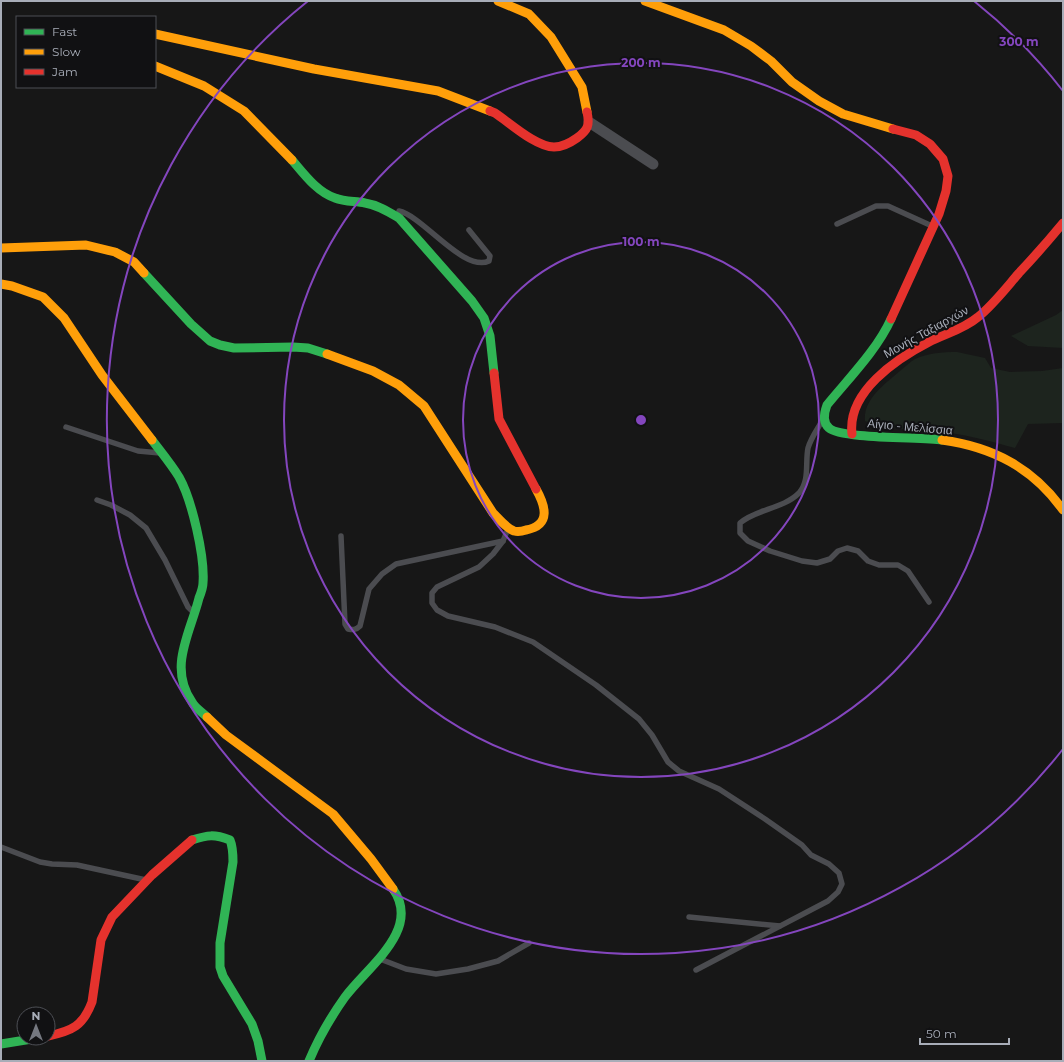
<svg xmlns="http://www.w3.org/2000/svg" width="1064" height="1062" font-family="Montserrat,sans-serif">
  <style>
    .green { fill: #1d241e }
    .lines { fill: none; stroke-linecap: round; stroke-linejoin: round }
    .lane { stroke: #4b4c50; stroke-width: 5.5 }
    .street { stroke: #4b4c50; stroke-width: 11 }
    .fast { stroke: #30b455; stroke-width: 9 }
    .slow { stroke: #ff9f0a; stroke-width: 9 }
    .jam { stroke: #e5322d; stroke-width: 9 }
    .ring { fill: none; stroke: #8446be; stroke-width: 2 }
    .labels { text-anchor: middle; stroke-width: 4; stroke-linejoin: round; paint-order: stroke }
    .street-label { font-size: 12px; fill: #a8adb8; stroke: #111113 }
    .centre { fill: #8446be; stroke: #111113; stroke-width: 2 }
    .ring-label { font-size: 12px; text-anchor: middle; font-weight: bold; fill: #8446be; stroke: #111113; stroke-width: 4; stroke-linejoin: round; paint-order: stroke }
  </style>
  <rect width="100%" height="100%" fill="#171717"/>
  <g class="green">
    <path d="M 1063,310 L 1063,348 L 1028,346 L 1011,336 L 1056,315 Z"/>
    <path d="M 957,352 L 985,358 L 991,368 L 1010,372 L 1042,371 L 1063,368 L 1063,423 L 1028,424 L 1015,448 C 990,441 963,434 937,431 C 913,429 887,431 865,421 C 863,399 885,384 900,371 C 905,367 910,362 915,359 C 928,353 942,352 957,352 Z"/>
  </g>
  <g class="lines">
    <g class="lane">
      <path d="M 399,211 C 423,216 464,273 489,261 L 490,256 L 469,230"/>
      <path d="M 837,224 L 876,206 L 888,206 L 932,226"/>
      <path d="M 822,421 C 817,430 811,438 808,448 C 805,462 810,481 799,493 C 783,509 756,509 740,523 L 740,533 L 748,541 L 770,551 L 802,561 L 817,563 L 830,559 L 838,551 L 847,548 L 858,551 L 868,561 L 879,565 L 898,565 L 908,571 L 929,602"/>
      <path d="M 66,427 L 138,451 L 160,453"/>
      <path d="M 97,500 L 111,505 L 130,515 L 146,528 L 165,560 L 188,607 L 194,613"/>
      <path d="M 508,529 L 503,541 L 493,554 L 479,567 L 437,587 L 432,593 L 432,603 L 437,610 L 448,616 L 495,627 L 533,642 L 596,685 L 639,719 L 652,735 L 668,762 L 679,771 L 719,789 L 765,819 L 802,845 L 811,855 L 829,864 L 839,873 L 842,884 L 838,892 L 828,901 L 696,970"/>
      <path d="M 341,536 L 345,624 L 348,629 C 353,630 356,630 360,626 L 369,589 L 382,574 L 396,564 L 503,541"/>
      <path d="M 1,847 L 40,862 L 52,864 L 77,865 L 146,880"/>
      <path d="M 689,917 L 780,926"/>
      <path d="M 380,959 L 406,969 L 436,974 L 468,969 L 498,961 L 529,943"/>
    </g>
    <path class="street" d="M 589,122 L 653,164"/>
    <g class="fast">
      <path d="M 292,160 C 304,174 317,192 335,198 C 345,202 355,201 365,203 C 378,205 389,212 399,218 L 472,301 L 484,318 L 490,336 L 494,373"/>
      <path d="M 144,273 L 191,324 L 210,341 L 220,345 L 234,348 L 293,347 L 308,348 L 327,354"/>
      <path d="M 891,319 C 877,350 849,378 827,405 C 824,413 822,422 829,428 C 841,439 921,437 942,440"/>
      <path d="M 152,440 C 161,452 171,464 179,477 C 192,500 205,557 203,583 C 203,588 201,593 199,598 C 190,634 168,667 192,702 C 195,708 202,712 207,717"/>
      <path d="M 192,840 C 208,835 214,834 230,840 C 233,847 233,854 233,862 L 220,943 L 220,967 L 223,976 L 252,1024 L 258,1041 L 262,1061"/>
      <path d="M 1,1044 L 38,1038"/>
      <path d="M 309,1061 C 319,1037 330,1018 345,997 C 367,967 422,930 393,889"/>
    </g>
    <g class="slow">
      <path d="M 498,1 L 529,14 L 551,37 L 582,87 L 587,112"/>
      <path d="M 645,1 L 724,30 L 751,46 L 771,61 L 792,82 L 819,101 L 843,114 L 893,129"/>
      <path d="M 155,34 L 314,69 L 438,91 L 490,111"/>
      <path d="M 155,66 L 204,86 L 244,111 L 292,160"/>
      <path d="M 1,248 L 86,245 L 115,252 L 134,262 L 144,273"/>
      <path d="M 1,284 L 12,286 L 43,297 L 64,318 L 102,375 L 152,440"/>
      <path d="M 327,354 L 373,371 L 399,385 L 424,406 L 493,513 C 499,519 506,528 514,531 C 518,532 523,531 526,530 C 552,525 545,505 536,489"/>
      <path d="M 942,440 C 993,447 1033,468 1063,510"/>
      <path d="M 207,717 L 226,735 L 333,814 L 371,859 L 393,889"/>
    </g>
    <g class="jam">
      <path d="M 490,111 L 495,113 C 510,123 536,147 554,147 C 563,147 570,143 577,138 C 588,130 590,125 587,112"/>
      <path d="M 891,319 L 939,214 L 946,191 L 948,176 L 943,159 L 930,144 L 916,135 L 893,129"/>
      <path d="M 494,373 L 499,419 L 536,489"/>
      <path d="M 852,434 C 847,392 896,359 929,342 C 945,334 964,329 978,317 C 993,305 1006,288 1019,273 C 1034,257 1049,240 1063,223"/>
      <path d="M 48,1036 C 72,1031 83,1026 92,1002 L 101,940 L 112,917 L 152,875 L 192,840"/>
    </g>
  </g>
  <g class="ring">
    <circle cx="641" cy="420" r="178"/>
    <circle cx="641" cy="420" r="357"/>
    <path d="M1063 749A535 535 0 1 1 308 1M974 1A535 535 0 0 1 1063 91"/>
  </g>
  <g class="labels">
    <g class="street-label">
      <text transform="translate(926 332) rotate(-29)" y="4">Μονής Ταξιαρχών</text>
      <text transform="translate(910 427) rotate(5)" y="4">Αίγιο - Μελίσσια</text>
    </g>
  </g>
  <circle cx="641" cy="420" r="6" class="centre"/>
  <g class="ring-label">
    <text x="1019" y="46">300 m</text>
    <text x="641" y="67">200 m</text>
    <text x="641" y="246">100 m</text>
  </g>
  <rect width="1064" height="1062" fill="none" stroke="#a8adb8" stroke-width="4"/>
  <rect x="16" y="16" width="140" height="72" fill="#111113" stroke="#4d4f55"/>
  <rect x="24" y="29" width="20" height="6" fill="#30b455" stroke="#4d4f55"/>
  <text x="52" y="36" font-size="12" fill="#a8adb8">Fast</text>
  <rect x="24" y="49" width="20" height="6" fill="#ff9f0a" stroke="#4d4f55"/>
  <text x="52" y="56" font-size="12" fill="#a8adb8">Slow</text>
  <rect x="24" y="69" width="20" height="6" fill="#e5322d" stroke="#4d4f55"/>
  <text x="52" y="76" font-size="12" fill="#a8adb8">Jam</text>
  <g transform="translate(36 1026)"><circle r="19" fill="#111113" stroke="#4d4f55"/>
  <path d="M0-3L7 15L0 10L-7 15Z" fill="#757880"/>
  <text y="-6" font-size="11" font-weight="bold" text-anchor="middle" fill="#a8adb8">N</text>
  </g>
  <path d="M920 1038v6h89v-6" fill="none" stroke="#a8adb8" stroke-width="2"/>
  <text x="926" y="1038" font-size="12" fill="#a8adb8" stroke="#111113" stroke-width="3" paint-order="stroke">50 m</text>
</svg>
